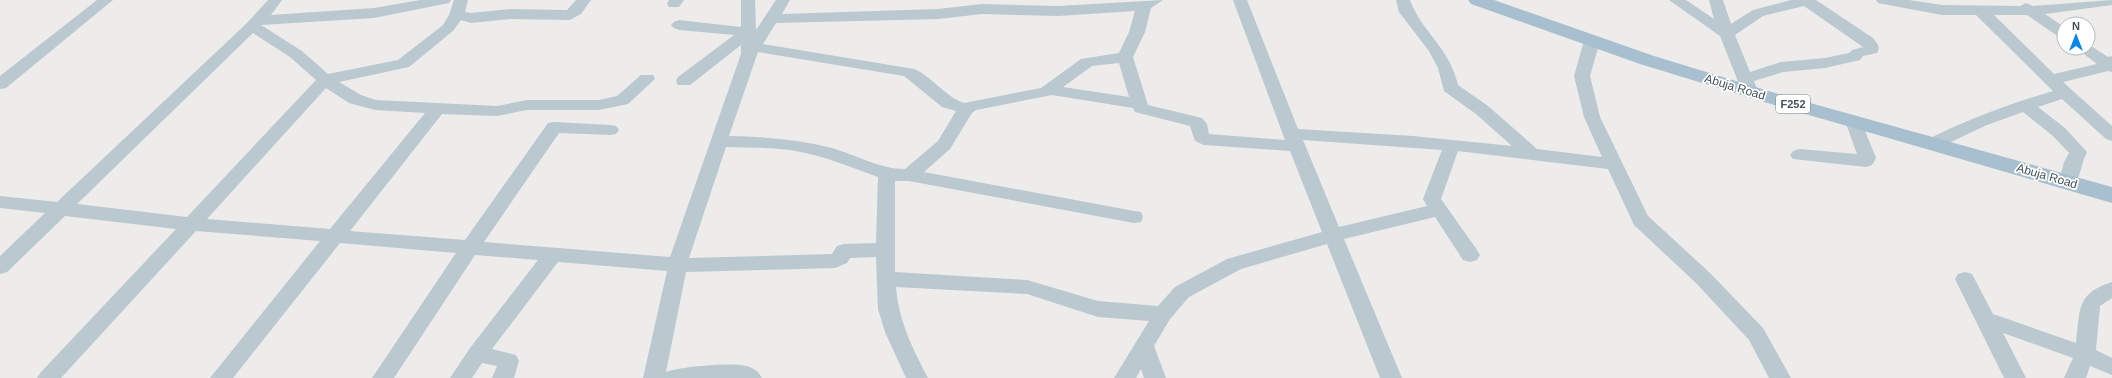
<svg xmlns="http://www.w3.org/2000/svg" width="2112" height="378" font-family="Helvetica,sans-serif">
  <style>
    .lines { fill: none; stroke-linecap: round; stroke-linejoin: round }
    .minor { fill: #bac8d0; fill-rule: evenodd }
    .major { fill: #a7bfce; fill-rule: evenodd }
    .labels { text-anchor: middle; stroke-width: 3.5; stroke-linejoin: round; paint-order: stroke }
    .shield { fill: #fff; stroke: #7b868c; stroke-width: 1 }
    .shield-label { font-size: 11px; font-weight: bold; fill: #42525a }
    .street-label { font-size: 12px; fill: #42525a; stroke: #fff }
  </style>
  <rect width="100%" height="100%" fill="#eeebeb"/>
  <g class="lines">
    <g class="minor">
      <path d="M 97,0 L 113,0 L 6,88 L 0,89 L 0,76 Z"/>
      <path d="M 268,0 L 282,0 L 271,15 L 374,8 L 420,0 L 451,0 L 449,3 L 374,18 L 261,25 L 302,51 L 328,74 L 398,60 L 443,25 L 449,15 L 454,0 L 468,0 L 465,12 L 471,13 L 510,9 L 567,10 L 576,0 L 591,0 L 581,14 L 570,20 L 510,19 L 471,23 L 461,20 L 453,31 L 409,67 L 339,82 L 361,95 L 376,100 L 497,106 L 527,100 L 599,100 L 617,96 L 641,75 L 653,75 L 655,79 L 628,104 L 599,110 L 527,110 L 497,116 L 442,114 L 350,231 L 465,240 L 548,123 L 554,122 L 610,125 L 616,126 L 619,130 L 616,134 L 610,135 L 559,133 L 484,242 L 670,257 L 741,54 L 741,45 L 690,85 L 678,85 L 676,81 L 678,77 L 734,35 L 679,30 L 674,28 L 671,25 L 674,22 L 679,20 L 741,27 L 741,0 L 755,0 L 756,30 L 776,0 L 790,0 L 782,14 L 938,9 L 982,4 L 1058,6 L 1163,0 L 1151,8 L 1145,32 L 1133,57 L 1148,105 L 1202,118 L 1207,124 L 1209,134 L 1285,140 L 1233,0 L 1247,0 L 1298,129 L 1413,136 L 1512,146 L 1476,114 L 1444,91 L 1438,68 L 1429,51 L 1399,12 L 1396,0 L 1410,0 C 1422,33 1449,46 1458,85 L 1488,106 L 1537,149 L 1602,157 L 1584,117 L 1574,76 L 1584,41 L 1586,38 L 1598,38 L 1600,41 L 1590,76 L 1600,117 L 1648,216 L 1710,273 L 1763,328 L 1791,378 L 1769,378 L 1749,340 L 1696,283 L 1634,225 L 1608,169 L 1458,151 L 1441,199 L 1477,250 L 1480,255 L 1477,260 L 1470,262 L 1463,260 L 1435,217 L 1344,239 L 1402,378 L 1380,378 L 1327,244 L 1241,269 L 1189,297 L 1170,319 L 1154,346 L 1166,378 L 1144,378 L 1141,369 L 1136,378 L 1114,378 L 1149,321 L 1098,317 L 1027,294 L 896,287 C 899,322 912,347 928,378 L 906,378 L 885,332 L 878,309 L 876,257 L 850,258 L 847,263 L 835,268 L 686,272 L 666,372 C 679,367 732,362 745,366 C 753,367 758,371 762,378 L 643,378 L 667,271 L 558,262 L 492,349 L 516,355 L 519,361 L 514,378 L 492,378 L 497,366 L 482,363 L 472,378 L 450,378 L 470,348 L 538,260 L 475,255 L 394,378 L 372,378 L 456,253 L 340,243 L 233,378 L 210,378 L 320,241 L 196,231 L 61,378 L 37,378 L 41,372 L 176,229 L 65,216 L 7,272 L 0,274 L 0,256 L 45,213 L 0,208 L 0,196 L 57,202 L 247,23 ZM 1135,11 L 1129,32 L 1119,53 L 1081,59 L 1041,88 L 964,103 C 944,96 933,77 914,69 L 763,44 L 776,23 L 938,19 L 982,14 L 1058,16 ZM 253,33 L 290,57 L 316,80 L 187,217 L 77,204 ZM 758,52 L 904,76 L 942,107 L 956,111 L 938,141 L 905,169 C 880,169 856,155 832,148 C 797,139 765,137 729,136 ZM 1119,63 L 1129,97 L 1063,87 L 1092,66 ZM 326,88 L 349,103 L 375,110 L 425,113 L 330,229 L 207,219 ZM 1052,95 L 1133,108 L 1135,112 L 1190,126 L 1195,141 L 1204,145 L 1290,151 L 1322,232 L 1227,259 L 1175,287 L 1158,306 L 1098,301 L 1027,280 L 895,272 L 895,181 L 909,181 L 1134,223 L 1141,222 L 1143,217 L 1141,212 L 1134,211 L 924,172 L 950,149 L 972,113 L 976,110 ZM 1303,140 L 1442,150 L 1423,199 L 1427,206 L 1339,227 ZM 726,147 C 749,148 773,147 796,151 C 824,156 851,167 878,177 L 876,243 L 844,244 L 837,246 L 832,254 L 689,258 Z"/>
      <path d="M 669,0 L 684,0 L 679,7 L 669,7 L 667,4 Z"/>
      <path d="M 1669,0 L 1686,0 L 1714,19 L 1709,0 L 1723,0 L 1731,24 L 1753,10 L 1791,0 L 1816,0 L 1873,38 C 1877,43 1881,47 1877,53 L 1863,56 L 1860,60 L 1825,68 L 1783,72 L 1754,81 L 1757,89 L 1755,93 L 1749,94 L 1743,93 L 1741,89 L 1720,36 ZM 1804,6 L 1863,47 L 1852,50 L 1849,53 L 1825,58 L 1781,62 L 1750,72 L 1735,35 L 1763,16 Z"/>
      <path d="M 1876,0 L 1909,0 L 1942,5 L 2020,6 L 2026,3 L 2033,6 L 2112,0 L 2112,5 L 2045,14 L 2064,27 L 2064,39 L 2059,37 L 2027,15 L 1994,15 L 2054,74 L 2097,64 L 2076,48 L 2088,48 L 2088,44 L 2108,57 L 2112,56 L 2112,72 L 2108,71 L 2063,82 L 2112,126 L 2112,141 L 2106,139 L 2062,99 L 2038,107 L 2065,128 L 2087,152 C 2081,163 2081,176 2074,186 L 2068,188 L 2062,186 L 2059,182 L 2064,162 L 2069,153 L 2053,136 L 2023,112 L 1987,125 L 1938,148 L 1932,150 L 1926,148 L 1923,144 L 1926,140 C 1967,120 2009,104 2053,91 L 1976,15 L 1942,15 L 1883,4 L 1878,3 Z"/>
      <path d="M 1853,116 L 1859,117 L 1861,121 L 1876,158 L 1872,165 L 1866,167 L 1793,159 L 1790,155 L 1793,151 L 1799,149 L 1857,154 L 1845,121 L 1847,117 Z"/>
      <path d="M 1965,272 L 1972,274 L 1993,314 L 2076,343 C 2080,310 2076,293 2112,282 L 2112,298 L 2100,306 L 2096,350 L 2112,358 L 2112,375 L 2090,366 L 2086,378 L 2064,378 L 2073,358 L 2003,333 L 2026,378 L 2004,378 L 1955,279 L 1958,274 Z"/>
    </g>
    <path class="major" d="M 1468,0 L 1494,0 L 1654,56 L 1785,96 L 2112,187 L 2112,203 L 1771,104 L 1640,64 L 1471,4 Z"/>
  </g>
  <g class="labels">
    <rect class="shield" x="1776" y="95" width="34" height="18" rx="3"/>
    <g class="shield-label">
      <text x="1793" y="108">F252</text>
    </g>
    <g class="street-label">
      <text transform="translate(1735 87) rotate(17)" y="4">Abuja Road</text>
      <text transform="translate(2047 176) rotate(16)" y="4">Abuja Road</text>
    </g>
  </g>
  <g transform="translate(2076 36)"><circle r="19" fill="#ffffff" stroke="#b3babd"/>
  <path d="M0-3L7 15L0 10L-7 15Z" fill="#0786ec"/>
  <text y="-6" font-size="11" font-weight="bold" text-anchor="middle" fill="#42525a">N</text>
  </g>
</svg>
